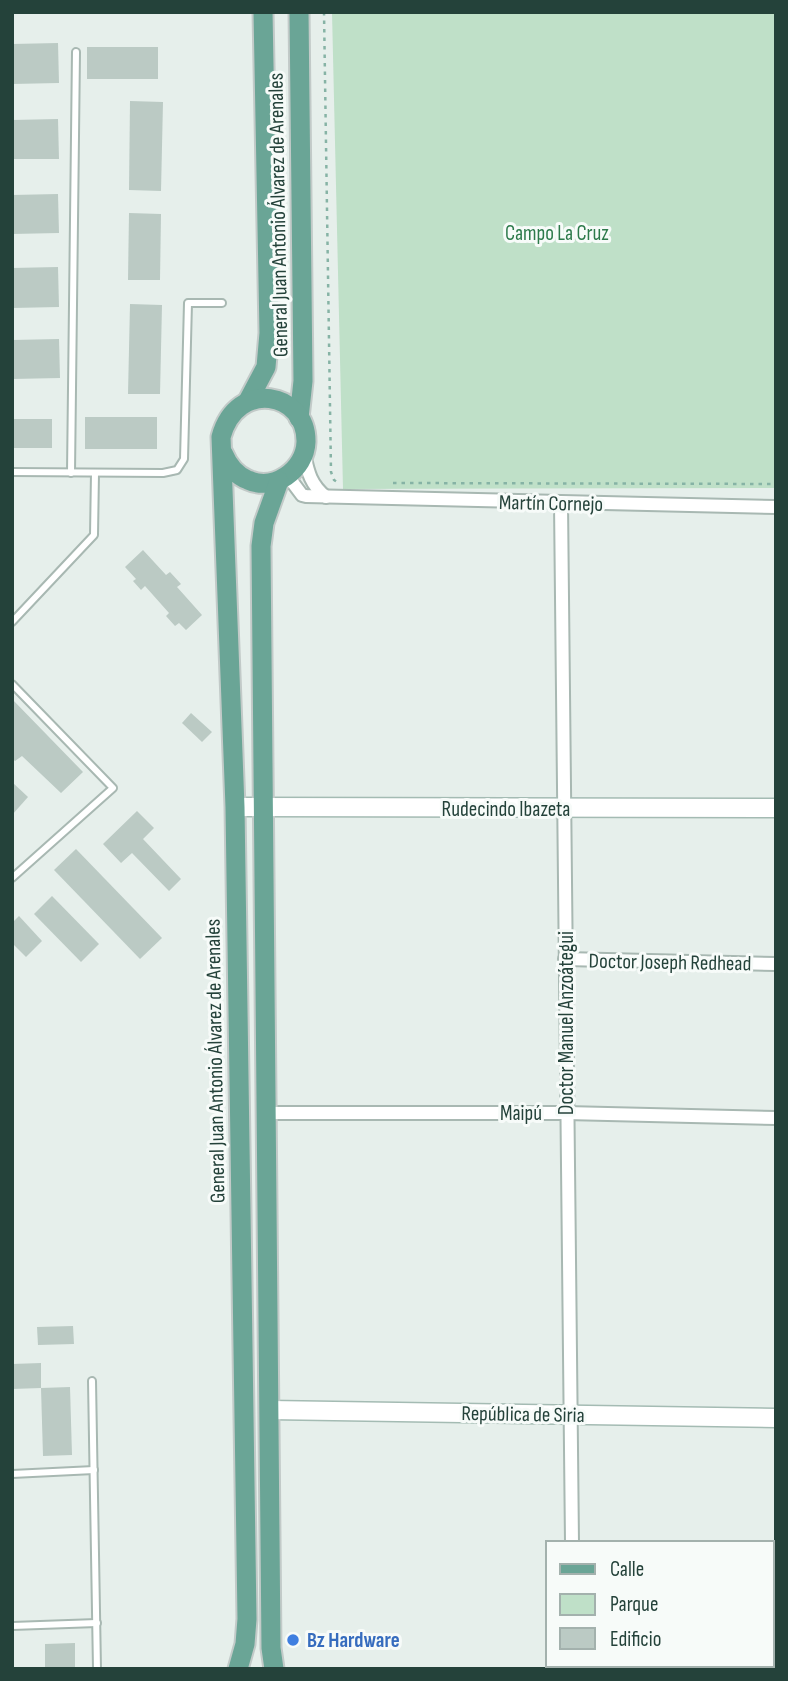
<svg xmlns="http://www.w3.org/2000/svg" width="788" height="1681" font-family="'Sofia Sans Condensed',sans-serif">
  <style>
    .green { fill: #bfe0c8 }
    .building { fill: #bbcac4 }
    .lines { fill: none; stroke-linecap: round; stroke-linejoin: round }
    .lane-casing { stroke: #a8b8b2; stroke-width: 10 }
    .street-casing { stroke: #a8b8b2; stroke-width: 16 }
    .secondary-casing { stroke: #a4bbb3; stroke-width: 21 }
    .primary-casing { stroke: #c2cac8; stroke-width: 23 }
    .path { stroke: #86b3a5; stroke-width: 2.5; stroke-dasharray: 3.5 5; stroke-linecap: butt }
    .lane { stroke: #fff; stroke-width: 6 }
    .street { stroke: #fff; stroke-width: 12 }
    .secondary { stroke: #fff; stroke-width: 18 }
    .primary { stroke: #6aa596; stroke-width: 19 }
    .shop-dot { fill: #3f7fe0; stroke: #f7fbf9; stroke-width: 2.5 }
    .labels { text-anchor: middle; stroke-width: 6; stroke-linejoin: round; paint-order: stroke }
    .street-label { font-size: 21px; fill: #24423a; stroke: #f7fbf9 }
    .park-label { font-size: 21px; fill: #2d7a4b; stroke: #f7fbf9 }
    .shop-label { font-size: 21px; font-weight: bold; fill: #366cbe; stroke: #f7fbf9; text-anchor: start }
  </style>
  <rect width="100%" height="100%" fill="#e6efeb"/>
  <path class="green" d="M 332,12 L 776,12 L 776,488 L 343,489 Z"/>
  <g class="building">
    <path d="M 58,43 L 59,83 L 12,84 L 12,44 Z"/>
    <rect x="87" y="47" width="71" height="32"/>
    <path d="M 130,101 L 163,102 L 161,191 L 129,190 Z"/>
    <path d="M 58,119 L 59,159 L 12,159 L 12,120 Z"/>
    <path d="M 58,194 L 59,233 L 12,234 L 12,195 Z"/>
    <path d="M 129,213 L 161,214 L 160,280 L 128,280 Z"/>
    <path d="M 58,267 L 59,307 L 12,308 L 12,268 Z"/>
    <path d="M 130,304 L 162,305 L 160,394 L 128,394 Z"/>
    <path d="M 59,339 L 60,378 L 12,379 L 12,340 Z"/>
    <rect x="85" y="417" width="72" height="32"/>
    <rect x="12" y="419" width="40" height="29"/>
    <path d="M 143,550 L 166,575 L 170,572 L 181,584 L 177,587 L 202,615 L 186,630 L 179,623 L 175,626 L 166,616 L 169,613 L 145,586 L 141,590 L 133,581 L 136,579 L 125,567 Z"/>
    <path d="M 12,699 L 83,772 L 61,793 L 22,756 L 15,761 L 12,758 Z"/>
    <path d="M 191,713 L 212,732 L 202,742 L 182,723 Z"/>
    <path d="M 12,782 L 28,797 L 12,815 Z"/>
    <path d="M 137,811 L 154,828 L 143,839 L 181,879 L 169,891 L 132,853 L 121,863 L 103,844 Z"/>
    <path d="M 76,849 L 162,938 L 140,959 L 54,870 Z"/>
    <path d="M 52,896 L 99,944 L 81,962 L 34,914 Z"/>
    <path d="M 19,916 L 42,941 L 26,957 L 12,943 L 12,923 Z"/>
    <path d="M 73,1326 L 74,1344 L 38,1345 L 37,1327 Z"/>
    <path d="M 41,1363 L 41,1388 L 12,1389 L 12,1364 Z"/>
    <path d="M 70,1387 L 72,1455 L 43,1456 L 41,1388 Z"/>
    <path d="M 75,1643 L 75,1669 L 45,1669 L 45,1644 Z"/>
  </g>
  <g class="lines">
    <g class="lane-casing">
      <g id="lane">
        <path d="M 12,472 L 163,473 L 177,470 L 184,459 L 188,303 L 222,303"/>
        <path d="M 71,473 L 76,52"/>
        <path d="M 12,622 L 94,535 L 95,473"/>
        <path d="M 12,684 L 113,788 L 12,878"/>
        <path d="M 92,1381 L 97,1669"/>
        <path d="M 12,1474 L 94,1470"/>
        <path d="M 12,1626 L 97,1623"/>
      </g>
    </g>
    <g class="street-casing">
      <g id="street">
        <path d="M 304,454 C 308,473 311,485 326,497"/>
        <path d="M 287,475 L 302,495 L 306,496 L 776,507"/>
        <path d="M 561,503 L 572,1543"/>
        <path d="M 565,959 L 776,964"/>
        <path d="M 266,1113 L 566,1113 L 776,1118"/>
        <path d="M 574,1665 L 575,1669"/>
      </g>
    </g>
    <g class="secondary-casing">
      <g id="secondary">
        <path d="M 235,807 L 776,808"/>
        <path d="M 270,1410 L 776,1418"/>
      </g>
    </g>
    <g class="primary-casing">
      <g id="primary">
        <path d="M 299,12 L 303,381 L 299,418"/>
        <path d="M 248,401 L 266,367 L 269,333 L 263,12"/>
        <path d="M 223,453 C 228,465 235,475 248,480 C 274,492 305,470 306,442 C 307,392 237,378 221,437 L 235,807 L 247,1619 L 245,1644 L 238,1669"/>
        <path d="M 274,1669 L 271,1648 L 261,546 L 264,523 L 279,481"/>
      </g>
    </g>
    <g class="path">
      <path d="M 324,12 L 331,472 L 334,480 L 337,482"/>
      <path d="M 393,483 L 776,484"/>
    </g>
    <use href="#lane" class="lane"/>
    <use href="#street" class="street"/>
    <use href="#secondary" class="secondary"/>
    <use href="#primary" class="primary"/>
  </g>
  <circle class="shop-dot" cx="293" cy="1640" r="7"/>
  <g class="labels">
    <g class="street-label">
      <text transform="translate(278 215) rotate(-91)" y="7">General Juan Antonio Álvarez de Arenales</text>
      <text transform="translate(551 503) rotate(1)" y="7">Martín Cornejo</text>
      <text x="506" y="816">Rudecindo Ibazeta</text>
      <text transform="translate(670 962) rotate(1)" y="7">Doctor Joseph Redhead</text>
      <text transform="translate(566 1023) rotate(-90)" y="7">Doctor Manuel Anzoátegui</text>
      <text transform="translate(215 1061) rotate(-91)" y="7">General Juan Antonio Álvarez de Arenales</text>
      <text x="521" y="1120">Maipú</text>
      <text transform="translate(523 1414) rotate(1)" y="7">República de Siria</text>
    </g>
    <g class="park-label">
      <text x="557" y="240">Campo La Cruz</text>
    </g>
    <g class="shop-label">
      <text x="307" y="1647">Bz Hardware</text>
    </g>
  </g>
  <rect width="788" height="1681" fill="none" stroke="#24423a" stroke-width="28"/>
  <rect x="546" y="1541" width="228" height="126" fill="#f7fbf9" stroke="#a3b1ad" stroke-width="2"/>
  <rect x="560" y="1564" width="35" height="10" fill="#6aa596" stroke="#a3b1ad" stroke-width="2"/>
  <text x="610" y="1576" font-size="21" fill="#24423a">Calle</text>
  <rect x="560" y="1594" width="35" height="21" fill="#bfe0c8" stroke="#a3b1ad" stroke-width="2"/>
  <text x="610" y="1611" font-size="21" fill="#24423a">Parque</text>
  <rect x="560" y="1628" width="35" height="21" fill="#bbcac4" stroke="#a3b1ad" stroke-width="2"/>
  <text x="610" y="1646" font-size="21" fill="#24423a">Edificio</text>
</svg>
